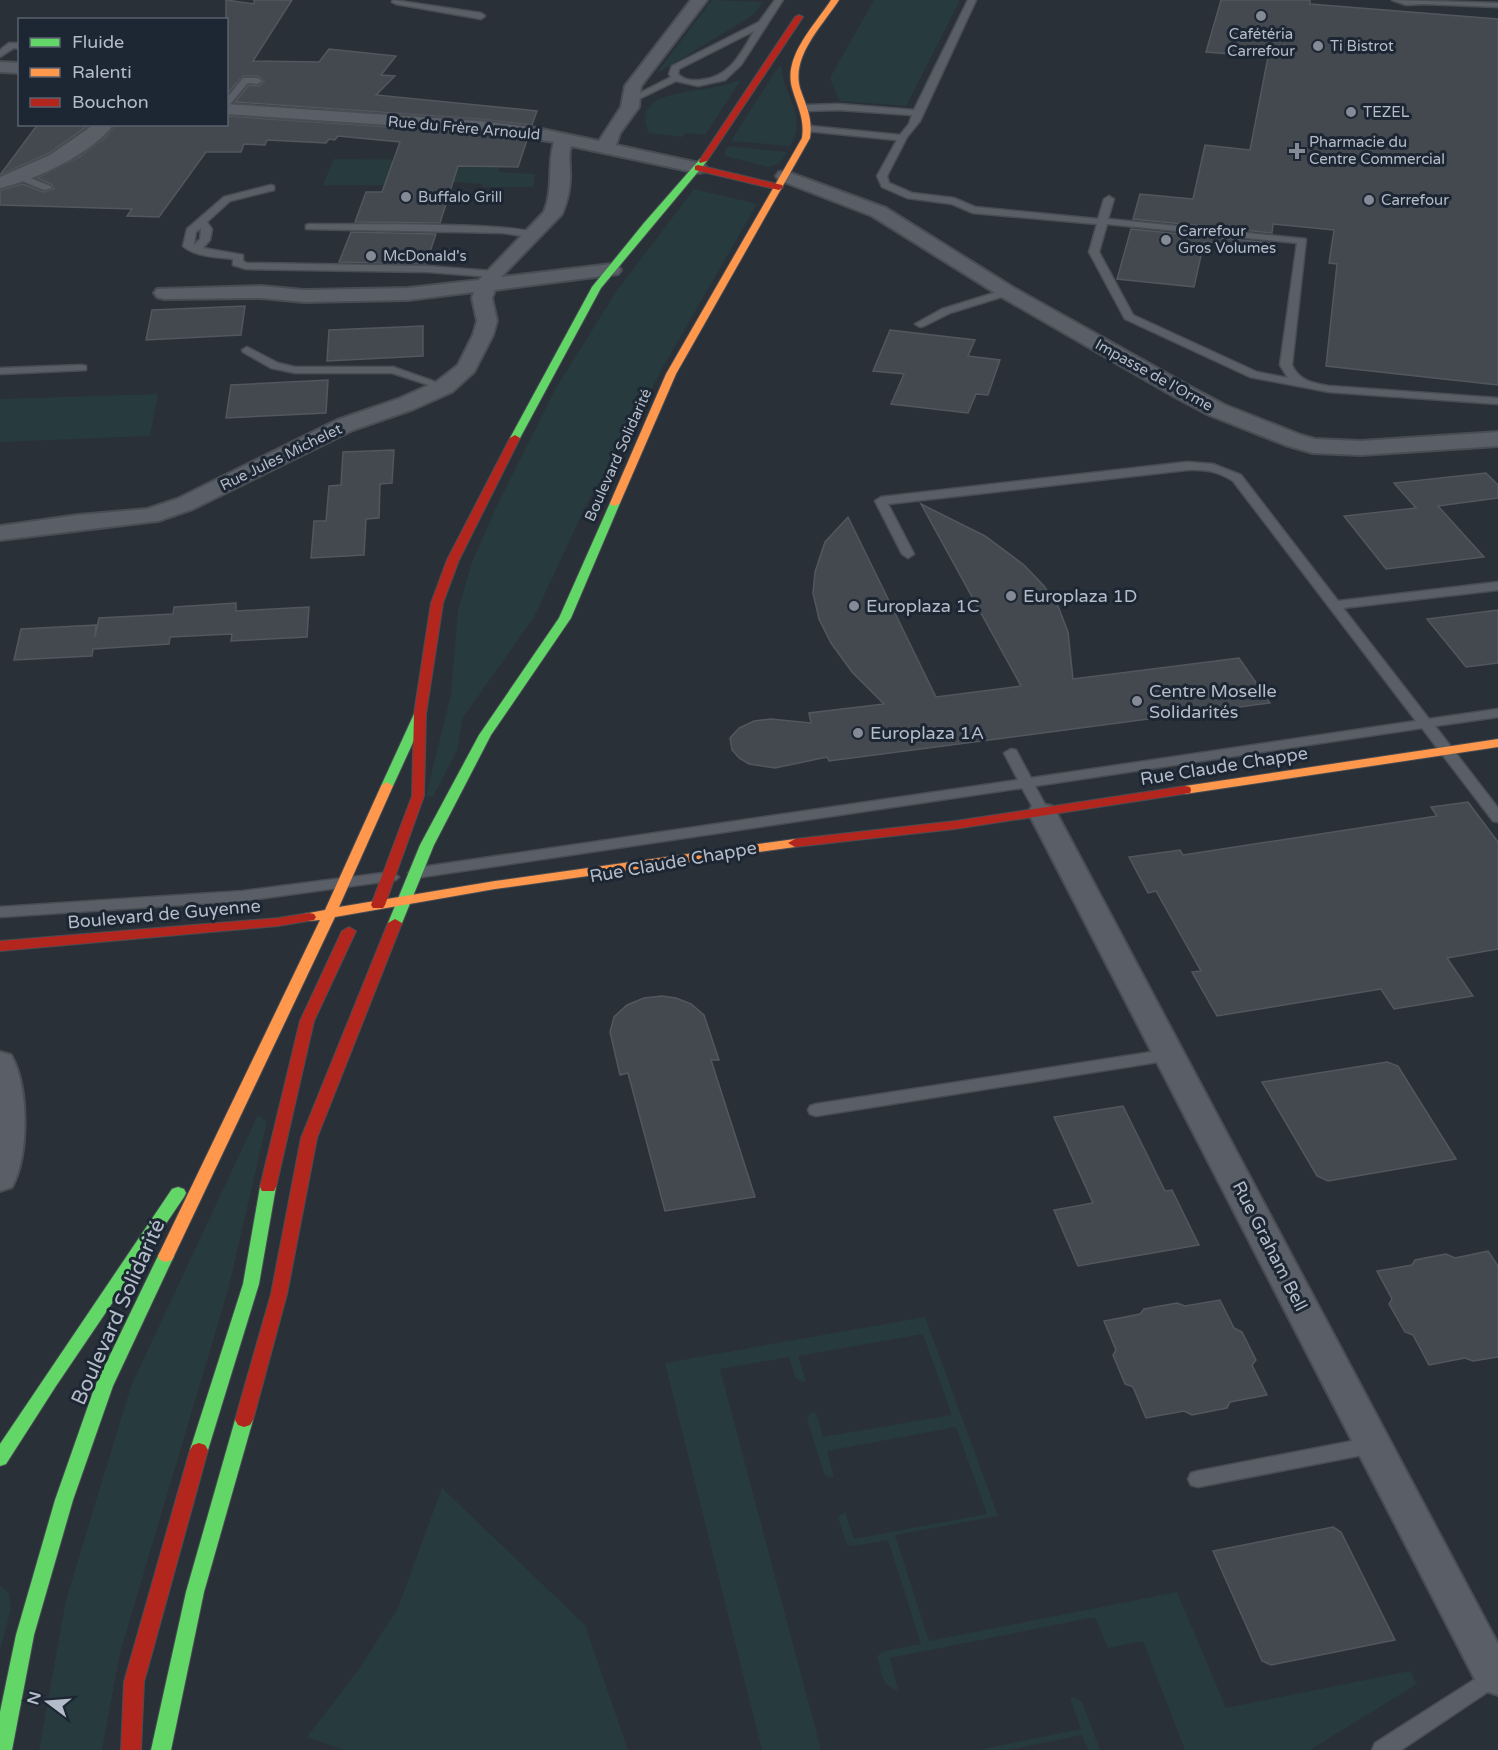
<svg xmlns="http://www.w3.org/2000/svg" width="1498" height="1750" font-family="'Varela Round',sans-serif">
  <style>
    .green { fill: #273a3e }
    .building { fill: #444950; stroke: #52575f; stroke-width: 1.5 }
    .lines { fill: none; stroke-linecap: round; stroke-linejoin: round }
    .lane-casing { stroke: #484c53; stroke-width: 3 }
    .street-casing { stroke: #484c53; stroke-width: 4 }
    .fast-casing { stroke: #484c53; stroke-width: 2 }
    .slow-casing { stroke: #484c53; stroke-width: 2 }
    .jam-casing { stroke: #484c53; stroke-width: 2 }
    .lane { fill: #5a5e66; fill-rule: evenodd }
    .street { fill: #5a5e66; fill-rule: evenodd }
    .fast { fill: #63d668; fill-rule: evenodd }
    .slow { fill: #ff974d; fill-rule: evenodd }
    .jam { fill: #b3261e; fill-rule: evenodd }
    .poi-dot { fill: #848b96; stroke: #1d2633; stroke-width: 2 }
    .labels { text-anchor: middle; stroke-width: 6; stroke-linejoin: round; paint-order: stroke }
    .far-poi-label { font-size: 15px; fill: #b4bcc9; stroke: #1d2633; text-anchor: start }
    .far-street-label { font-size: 15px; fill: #b4bcc9; stroke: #1d2633 }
    .poi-label { font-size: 18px; fill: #b4bcc9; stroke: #1d2633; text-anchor: start }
    .street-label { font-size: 18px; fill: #b4bcc9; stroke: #1d2633 }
    .near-street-label { font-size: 21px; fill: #b4bcc9; stroke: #1d2633 }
  </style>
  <rect width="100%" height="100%" fill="#2a3038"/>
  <g class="green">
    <path d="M 712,0 L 763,2 L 753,15 L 656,74 Z"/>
    <path d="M 874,0 L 960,0 L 906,106 L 840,101 L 830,78 Z"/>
    <path d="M 778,67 L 782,67 C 783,98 809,115 790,146 L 731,141 Z"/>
    <path d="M 736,81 L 740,81 L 705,135 L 685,133 L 683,137 L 649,133 C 627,84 713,95 736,81 Z"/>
    <path d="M 728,146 L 787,152 L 779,164 L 769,167 L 725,156 L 725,151 Z"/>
    <path d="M 334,159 L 501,160 L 498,172 L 535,174 L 533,187 L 482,187 L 483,184 L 454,182 L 454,179 L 387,177 L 385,185 L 323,185 Z"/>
    <path d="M 694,189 L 757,204 L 660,372 L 631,432 L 588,501 L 534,617 L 462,719 L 457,751 L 433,797 L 426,796 L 451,694 L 458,611 L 472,562 L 495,510 L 556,388 L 616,292 Z"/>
    <path d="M 158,394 L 150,436 L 0,442 L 0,399 Z"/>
    <path d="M 258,1115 L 267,1122 L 228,1290 L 120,1653 L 102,1750 L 39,1750 L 66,1600 L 131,1386 Z"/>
    <path d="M 925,1317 L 998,1516 L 895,1535 L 929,1641 L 1177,1592 L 1226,1708 L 1410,1671 L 1417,1684 L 1310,1750 L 1185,1750 L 1143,1641 L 1108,1648 L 1095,1617 L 890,1658 L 898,1690 C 882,1688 881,1670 877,1656 L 884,1651 L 921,1644 L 888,1540 L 854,1546 L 847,1545 L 838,1517 L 845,1512 L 854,1539 L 987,1514 L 956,1427 L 827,1451 L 834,1477 L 828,1477 L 824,1473 L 807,1419 L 811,1413 L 816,1412 L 823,1437 L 952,1415 L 923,1334 L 798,1356 L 806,1381 L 802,1382 L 795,1377 L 789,1357 L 720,1369 L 821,1750 L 762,1750 L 665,1363 Z"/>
    <path d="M 442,1488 L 585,1625 L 628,1750 L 344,1750 L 307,1737 L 359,1669 L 398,1608 Z"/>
    <path d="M 0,1586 L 9,1593 L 11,1609 L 0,1650 Z"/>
    <path d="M 1073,1697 L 1082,1702 L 1100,1750 L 1088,1750 L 1082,1735 L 1008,1750 L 978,1750 L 1081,1729 L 1070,1698 Z"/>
  </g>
  <g class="building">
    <path d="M 226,0 L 254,4 L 254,0 L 292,0 L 253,61 L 319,62 L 329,49 L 396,56 L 381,75 L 395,76 L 376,95 L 537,111 L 532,125 L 479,119 L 235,102 L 249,85 L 259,86 L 264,81 L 258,76 L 243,76 L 226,95 Z"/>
    <path d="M 1221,0 L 1310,0 L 1310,4 L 1498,19 L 1498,385 L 1326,366 L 1337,264 L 1329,263 L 1334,230 L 1273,224 L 1272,233 L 1133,219 L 1140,194 L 1193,199 L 1205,145 L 1250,150 L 1268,57 L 1206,52 Z"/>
    <path d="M 226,116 L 479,133 L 527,140 L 518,167 L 458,166 L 440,223 L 355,222 L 366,192 L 382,192 L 400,142 L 338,136 L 335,140 L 329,139 L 326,143 L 267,140 L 265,145 L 244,144 L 241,152 L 206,152 L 159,217 L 127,216 L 132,209 L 0,205 L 0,190 L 23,184 L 43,192 L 54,189 L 51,184 L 37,178 L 79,157 L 106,137 L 116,124 L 226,124 Z"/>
    <path d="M 38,124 L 90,124 L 49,153 L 0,175 Z"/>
    <path d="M 1131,229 L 1271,243 L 1270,248 L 1204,242 L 1194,287 L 1117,279 Z"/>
    <path d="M 351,232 L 436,234 L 426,264 L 339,262 Z"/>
    <path d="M 245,306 L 241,335 L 146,340 L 152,310 Z"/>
    <path d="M 423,326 L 423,356 L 327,361 L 329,330 Z"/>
    <path d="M 890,330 L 975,340 L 968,356 L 1000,360 L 988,395 L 976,394 L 968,413 L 891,404 L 904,374 L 873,371 Z"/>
    <path d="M 328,380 L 326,413 L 226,418 L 231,385 Z"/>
    <path d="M 394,450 L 392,483 L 380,484 L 379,518 L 366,519 L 364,555 L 311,558 L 314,521 L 326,521 L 329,486 L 341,485 L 343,452 Z"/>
    <path d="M 1486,473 L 1498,485 L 1498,498 L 1438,506 L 1484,557 L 1386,569 L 1344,516 L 1416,508 L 1394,483 Z"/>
    <path d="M 921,504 L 985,536 L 1024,565 L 1044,586 L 1058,606 L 1068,632 L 1073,679 L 1239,658 L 1270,703 L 829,761 L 827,757 L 775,768 L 749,764 L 739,758 L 732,750 L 730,738 L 739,728 L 754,721 L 771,719 L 811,723 L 809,713 L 884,704 L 852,672 L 831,643 L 819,619 L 813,593 L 815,572 L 825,542 L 848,517 L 936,697 L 1021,686 Z"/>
    <path d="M 236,603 L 236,611 L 309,607 L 307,637 L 231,641 L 232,634 L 170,637 L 169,644 L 93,649 L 92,656 L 14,660 L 21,629 L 96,625 L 95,637 L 99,618 L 173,614 L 174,607 Z"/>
    <path d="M 1498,610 L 1498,663 L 1466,667 L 1427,619 Z"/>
    <path d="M 1468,802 L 1498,842 L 1498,949 L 1447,958 L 1473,996 L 1394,1009 L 1381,989 L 1217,1016 L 1192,972 L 1201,971 L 1156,891 L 1148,893 L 1129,857 L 1180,850 L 1183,855 L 1437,816 L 1431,807 Z"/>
    <path d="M 662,996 L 676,998 L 691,1004 L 704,1015 L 719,1060 L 711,1060 L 755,1197 L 665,1211 L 628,1073 L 620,1075 L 610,1032 L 614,1017 L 627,1005 L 644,998 Z"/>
    <path d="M 1387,1062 L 1398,1066 L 1456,1159 L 1328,1181 L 1317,1176 L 1262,1082 Z"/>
    <path d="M 1123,1106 L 1165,1191 L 1172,1190 L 1199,1245 L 1078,1266 L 1054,1210 L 1093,1203 L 1054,1117 Z"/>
    <path d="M 1488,1251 L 1498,1266 L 1498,1357 L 1473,1361 L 1465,1358 L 1429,1365 L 1413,1335 L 1405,1332 L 1389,1304 L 1392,1299 L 1377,1271 L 1412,1265 L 1415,1260 L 1430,1257 L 1446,1254 L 1455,1258 Z"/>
    <path d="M 1220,1300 L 1234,1328 L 1242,1332 L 1256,1360 L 1252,1365 L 1267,1395 L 1230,1402 L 1227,1408 L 1192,1415 L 1184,1411 L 1146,1418 L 1133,1387 L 1125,1384 L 1113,1355 L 1116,1350 L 1104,1321 L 1140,1314 L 1144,1309 L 1177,1303 L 1185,1306 Z"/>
    <path d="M 1333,1527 L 1341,1532 L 1395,1640 L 1271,1665 L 1262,1661 L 1213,1551 Z"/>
  </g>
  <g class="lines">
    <g class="lane-casing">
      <g id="lane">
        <path d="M 393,0 L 481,13 L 485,16 L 481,19 L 396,4 L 392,2 Z"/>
        <path d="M 775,0 L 783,0 L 741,65 L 725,80 L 698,86 L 676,81 L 637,100 L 630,98 L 671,77 L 669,74 L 672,66 L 759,22 ZM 754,31 C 741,54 729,78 700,80 C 691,81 684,80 678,74 L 679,69 Z"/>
        <path d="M 968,0 L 976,0 L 920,121 L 907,137 L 887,176 L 889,183 L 912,193 L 954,198 L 975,207 L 1098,219 L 1104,199 L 1109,196 L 1114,199 L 1108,219 L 1306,239 L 1292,365 C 1299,381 1313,383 1329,386 L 1498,398 L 1498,404 L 1329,392 L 1250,377 L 1125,319 L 1089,252 L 1097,224 L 973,213 L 952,204 L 907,198 L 882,187 L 877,176 L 897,140 L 807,131 L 807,127 L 810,126 L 900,135 L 909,124 L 912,115 L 839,110 L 806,111 L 801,108 L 806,105 L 839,104 L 914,110 ZM 1107,224 L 1297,243 L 1280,365 L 1288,378 L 1257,372 L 1133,315 L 1099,252 Z"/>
        <path d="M 1392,0 L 1498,3 L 1498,7 L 1424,4 L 1406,5 Z"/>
        <path d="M 9,43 L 20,43 L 20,49 L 14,48 L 0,57 L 0,50 Z"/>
        <path d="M 243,78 L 258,78 L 262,81 L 258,84 L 248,83 L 226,109 L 226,99 Z"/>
        <path d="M 18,173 L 50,186 L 52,188 L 44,190 L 15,178 L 13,176 Z"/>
        <path d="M 271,185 L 274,186 L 274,190 L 230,201 L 207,222 L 212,229 L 210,240 L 203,248 L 243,255 L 243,261 L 247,263 L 428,266 L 492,271 L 497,274 L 492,277 L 428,272 L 246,269 L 233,265 L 233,259 C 217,257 195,257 183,246 L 187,229 L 224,197 ZM 201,228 L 200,239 L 194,245 L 196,232 Z"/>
        <path d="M 310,224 C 345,225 522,221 540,235 L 535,238 L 503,233 L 306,229 L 306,225 Z"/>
        <path d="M 1007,289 L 1011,290 L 1011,294 L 950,313 L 924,326 L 920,327 L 915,324 L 942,309 Z"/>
        <path d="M 247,347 L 278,363 L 295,367 L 393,367 L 450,387 L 444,390 L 392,373 L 295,373 L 271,368 L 243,352 L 242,350 Z"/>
        <path d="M 82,365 L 86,366 L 86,370 L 0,374 L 0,368 Z"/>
        <path d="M 1187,462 L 1213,464 L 1241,475 L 1338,601 L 1498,582 L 1498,590 L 1343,608 L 1429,719 L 1498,709 L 1498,717 L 1435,726 L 1498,808 L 1498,822 L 1493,821 L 1422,728 L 1035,786 L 1049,812 L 1042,816 L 1037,815 L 1022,788 L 415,878 L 408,873 L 415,868 L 1018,780 L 1004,753 L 1011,749 L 1016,750 L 1031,778 L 1416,721 L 1233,481 C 1218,471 1204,469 1187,470 L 888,504 L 914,554 L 908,558 L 902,554 L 875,501 L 881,497 Z"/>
        <path d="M 391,872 L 399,877 L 396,880 L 243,901 L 0,917 L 0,907 L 243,891 Z"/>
        <path d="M 1171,1049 L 1177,1051 L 1179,1055 L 1177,1059 L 816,1116 L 810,1114 L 808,1110 L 810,1106 L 816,1104 Z"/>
        <path d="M 1373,1437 L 1380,1439 L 1383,1445 L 1380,1451 L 1373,1453 L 1198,1487 L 1191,1485 L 1188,1479 L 1191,1473 L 1198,1471 Z"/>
        <path d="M 1494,1667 L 1498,1668 L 1498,1685 L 1401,1750 L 1372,1750 L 1375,1743 Z"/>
      </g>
    </g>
    <g class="street-casing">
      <g id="street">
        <path d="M 691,0 L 707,0 L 641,86 L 639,107 L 620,133 L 616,145 L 704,164 L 707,168 L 704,172 L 698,173 L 571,146 C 568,156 570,160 570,170 C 571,185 568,200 562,214 L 501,277 L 611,264 L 618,266 L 621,270 L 618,274 L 495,290 L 492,298 L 497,321 L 493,335 L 474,372 L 452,392 L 414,409 L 353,430 L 193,509 L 158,521 L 0,540 L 0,526 L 78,515 L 147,509 L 177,499 L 337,420 L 398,399 L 436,382 L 458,365 L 473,335 L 477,321 L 472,298 L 474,292 L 408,300 L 304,302 L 261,298 L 164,299 L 157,297 L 154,293 L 157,289 L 261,286 L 304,290 L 408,288 L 479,280 L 544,212 C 554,188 547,165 554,142 L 479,131 L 226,114 L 226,104 L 479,121 L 537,128 L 599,141 L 621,107 L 625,86 Z"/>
        <path d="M 0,62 L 20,63 L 20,73 L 0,72 Z"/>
        <path d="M 95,124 L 114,124 C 92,154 35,180 0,188 L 0,177 L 50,155 Z"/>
        <path d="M 785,171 L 886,208 L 1014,288 L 1191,387 L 1225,405 L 1301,435 L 1315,439 L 1361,441 L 1498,432 L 1498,446 L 1361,455 L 1313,453 L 1285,445 L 1209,415 L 1175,397 L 1000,296 L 872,216 L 779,180 L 776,176 L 779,172 Z"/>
        <path d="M 1042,804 L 1052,806 L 1056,812 L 1498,1644 L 1498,1695 L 1480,1689 L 1028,812 L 1032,806 Z"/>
        <path d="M 0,1052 L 11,1055 C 29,1086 29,1156 12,1187 L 0,1191 Z"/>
      </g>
    </g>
    <g class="fast-casing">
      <g id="fast">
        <path d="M 700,159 L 707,161 L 601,288 L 520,438 L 515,441 L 511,440 L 510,438 L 592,287 L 644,223 Z"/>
        <path d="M 615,500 L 620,503 L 571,618 L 491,735 L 434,845 L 402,923 L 400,926 L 390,926 L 388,923 L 420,845 L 479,735 L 559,618 L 610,503 Z"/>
        <path d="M 420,710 L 426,714 L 393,786 L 387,790 L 382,789 L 381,786 L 414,714 Z"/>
        <path d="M 268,1181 L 274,1183 L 276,1187 L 259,1284 L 208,1450 L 205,1455 L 199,1457 L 193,1455 L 190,1450 L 243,1284 L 260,1187 L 262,1183 Z"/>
        <path d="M 178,1187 L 184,1189 L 186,1193 L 184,1197 L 56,1386 L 6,1464 L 0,1466 L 0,1444 L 172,1189 Z"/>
        <path d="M 166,1250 L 172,1252 L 174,1256 L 113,1386 L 73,1500 L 34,1635 L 12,1750 L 0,1750 L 0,1712 L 16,1635 L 55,1500 L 95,1386 L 158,1256 L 160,1252 Z"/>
        <path d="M 244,1413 L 250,1415 L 253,1420 L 204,1592 L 171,1750 L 151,1750 L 186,1592 L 235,1420 L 238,1415 Z"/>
      </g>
    </g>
    <g class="slow-casing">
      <g id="slow">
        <path d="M 831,0 L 839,0 C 823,25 791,56 800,88 C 806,106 813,118 810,138 L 676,374 L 620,503 L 615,506 L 611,505 L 610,503 L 666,374 L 802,138 C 805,118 797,106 792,88 C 783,56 815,25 831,0 Z"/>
        <path d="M 1498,739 L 1498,747 L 1185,794 L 1179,790 L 1185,786 Z"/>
        <path d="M 387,782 L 393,786 L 339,907 L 495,881 L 795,839 L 802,843 L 795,847 L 495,889 L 335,917 L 174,1256 L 172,1260 L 166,1262 L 160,1260 L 158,1256 L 320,920 L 309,921 L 302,917 L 304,914 L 325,910 L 381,786 Z"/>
      </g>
    </g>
    <g class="jam-casing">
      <g id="jam">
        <path d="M 799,15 L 803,17 L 707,161 L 700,163 L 699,161 L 795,17 Z"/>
        <path d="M 698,165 L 782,185 L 783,187 L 779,190 L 695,170 L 695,166 Z"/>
        <path d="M 515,435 L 520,438 L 459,560 L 443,603 L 426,714 L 424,796 L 385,905 L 383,908 L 373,908 L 371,905 L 412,796 L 414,714 L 431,603 L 447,560 L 510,438 Z"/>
        <path d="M 1185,786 L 1190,787 L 1191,790 L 1190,793 L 955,829 L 795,847 L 788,843 L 795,839 L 955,821 Z"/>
        <path d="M 309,913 L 314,914 L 316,917 L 314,920 L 278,926 L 0,951 L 0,941 L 278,918 Z"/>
        <path d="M 395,919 L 402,923 L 317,1138 L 287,1294 L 253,1420 L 250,1425 L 244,1427 L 238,1425 L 235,1420 L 271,1294 L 301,1138 L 388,923 Z"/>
        <path d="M 349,927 L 356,931 L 314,1021 L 276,1187 L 274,1191 L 262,1191 L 260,1187 L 300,1021 L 342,931 Z"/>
        <path d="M 199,1443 L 205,1445 L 208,1450 L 144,1682 L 141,1750 L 121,1750 L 124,1682 L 190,1450 L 193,1445 Z"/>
      </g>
    </g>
    <use href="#lane" class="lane"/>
    <use href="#street" class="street"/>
    <use href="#fast" class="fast"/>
    <use href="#slow" class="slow"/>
    <use href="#jam" class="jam"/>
  </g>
  <g class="poi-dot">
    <circle cx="1261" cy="16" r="6"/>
    <circle cx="1318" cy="46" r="6"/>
    <circle cx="1351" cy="112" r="6"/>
    <path d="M1294 142h6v6h6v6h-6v6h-6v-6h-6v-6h6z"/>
    <circle cx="406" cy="197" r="6"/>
    <circle cx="1369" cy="200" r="6"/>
    <circle cx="1166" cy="240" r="6"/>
    <circle cx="371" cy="256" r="6"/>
    <circle cx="1011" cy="596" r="6"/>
    <circle cx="854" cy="606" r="6"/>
    <circle cx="1137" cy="701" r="6"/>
    <circle cx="858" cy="733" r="6"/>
  </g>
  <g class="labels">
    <g class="far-poi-label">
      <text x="1261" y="39" text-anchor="middle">Cafétéria<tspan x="1261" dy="17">Carrefour</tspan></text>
      <text x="1330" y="51">Ti Bistrot</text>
      <text x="1363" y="117">TEZEL</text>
      <text x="1309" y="147">Pharmacie du<tspan x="1309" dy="17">Centre Commercial</tspan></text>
      <text x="418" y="202">Buffalo Grill</text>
      <text x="1381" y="205">Carrefour</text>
      <text x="1178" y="236">Carrefour<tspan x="1178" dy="17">Gros Volumes</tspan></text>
      <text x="383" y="261">McDonald's</text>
    </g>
    <g class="far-street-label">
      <text transform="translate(464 128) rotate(5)" y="5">Rue du Frère Arnould</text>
      <text transform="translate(1154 375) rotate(29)" y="5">Impasse de l'Orme</text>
      <text transform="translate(618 455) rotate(-66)" y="5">Boulevard Solidarité</text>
      <text transform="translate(281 457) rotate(-26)" y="5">Rue Jules Michelet</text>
    </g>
    <g class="poi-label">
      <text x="1023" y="602">Europlaza 1D</text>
      <text x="866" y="612">Europlaza 1C</text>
      <text x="1149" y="697">Centre Moselle<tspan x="1149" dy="21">Solidarités</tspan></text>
      <text x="870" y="739">Europlaza 1A</text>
    </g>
    <g class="street-label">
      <text transform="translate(1224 766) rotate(-9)" y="6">Rue Claude Chappe</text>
      <text transform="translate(673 862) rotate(-10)" y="6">Rue Claude Chappe</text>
      <text transform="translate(164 914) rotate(-5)" y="6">Boulevard de Guyenne</text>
      <text transform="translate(1270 1246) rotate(63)" y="6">Rue Graham Bell</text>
    </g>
    <g class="near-street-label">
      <text transform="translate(118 1312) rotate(-66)" y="7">Boulevard Solidarité</text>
    </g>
  </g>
  <rect x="18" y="18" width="210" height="108" fill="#1d2633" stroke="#59626f" stroke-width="1.5"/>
  <rect x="30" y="38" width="30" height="9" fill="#63d668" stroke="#59626f" stroke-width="1.5"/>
  <text x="72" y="48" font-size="18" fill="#b4bcc9">Fluide</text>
  <rect x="30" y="68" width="30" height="9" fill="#ff974d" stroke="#59626f" stroke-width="1.5"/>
  <text x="72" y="78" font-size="18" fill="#b4bcc9">Ralenti</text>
  <rect x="30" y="98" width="30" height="9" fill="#b3261e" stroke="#59626f" stroke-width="1.5"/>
  <text x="72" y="108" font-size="18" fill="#b4bcc9">Bouchon</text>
  <g transform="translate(48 1702) rotate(286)" stroke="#1d2633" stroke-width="4.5" paint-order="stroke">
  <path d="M0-4.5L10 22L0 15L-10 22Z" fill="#b4bcc9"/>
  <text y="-9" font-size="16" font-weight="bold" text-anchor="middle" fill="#b4bcc9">N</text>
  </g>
</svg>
